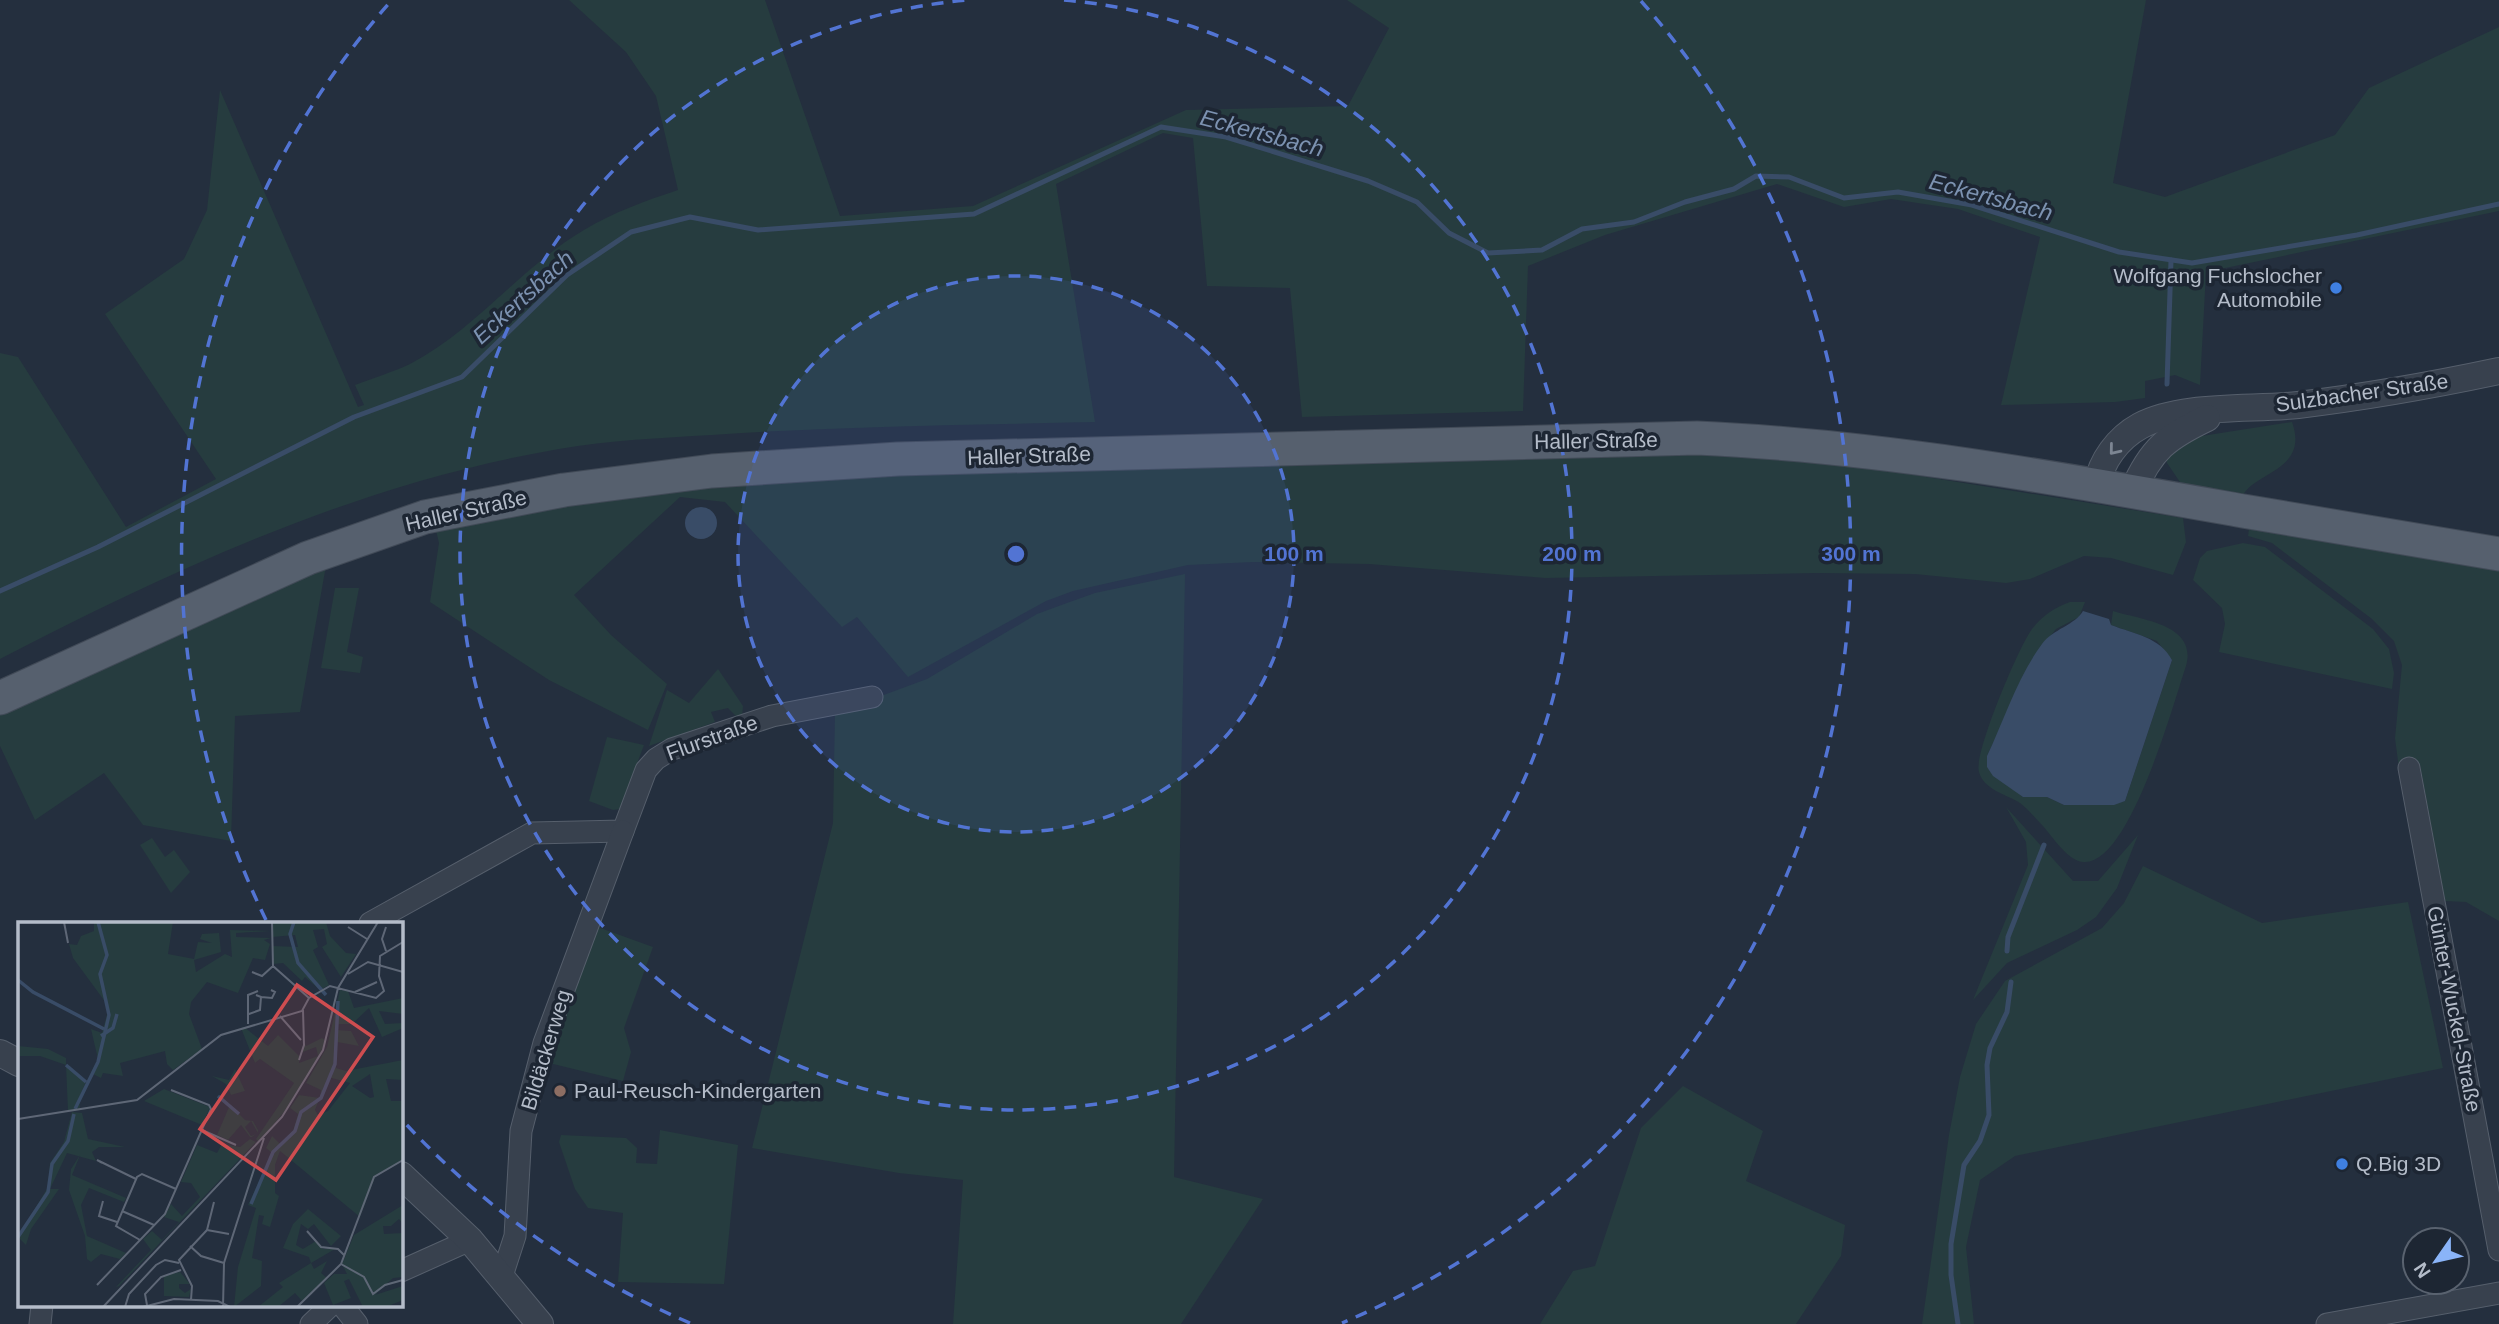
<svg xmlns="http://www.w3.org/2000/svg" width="2499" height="1324" font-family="Arial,sans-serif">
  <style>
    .green { fill: #263c3f }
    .water { fill: #394c67 }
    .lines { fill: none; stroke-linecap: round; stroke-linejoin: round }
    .stream { stroke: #394c67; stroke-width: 5 }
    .minor-casing { stroke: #565f6c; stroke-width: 23 }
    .tertiary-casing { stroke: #565f6c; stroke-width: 28 }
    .primary-casing { stroke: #414a57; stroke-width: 35 }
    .minor { stroke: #38414e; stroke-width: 21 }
    .tertiary { stroke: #38414e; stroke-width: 26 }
    .primary { stroke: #56606e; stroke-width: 33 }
    .oneway { stroke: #7c8592 }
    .ring { fill: none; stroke: #5274d3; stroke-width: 3.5; stroke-dasharray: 12 9 }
    .shop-dot { fill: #3f7fe0; stroke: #1d2633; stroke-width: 2.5 }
    .education-dot { fill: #8d6e63; stroke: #1d2633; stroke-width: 2.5 }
    .labels { text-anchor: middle; stroke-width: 7; stroke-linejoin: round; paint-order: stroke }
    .poi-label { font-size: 21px; fill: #b4bcc9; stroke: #1d2633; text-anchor: start }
    .street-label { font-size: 21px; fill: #b4bcc9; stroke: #1d2633 }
    .water-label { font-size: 23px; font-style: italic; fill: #7c92b1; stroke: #1d2633 }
    .inset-river { fill: none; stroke: #394c67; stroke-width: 3.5 }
    .inset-road { fill: none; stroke: #5e6776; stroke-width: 2 }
    .view { fill: #ce4d50; fill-opacity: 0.15; stroke: #ce4d50; stroke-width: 3.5 }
    .inset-edge { fill: none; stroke: #b4bcc9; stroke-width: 3.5 }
    .centre { fill: #5274d3; stroke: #1d2633; stroke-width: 3.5 }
    .ring-label { font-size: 21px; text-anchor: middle; font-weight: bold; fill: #5274d3; stroke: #1d2633; stroke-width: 7; stroke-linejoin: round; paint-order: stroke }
  </style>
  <rect width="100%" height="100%" fill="#242f3e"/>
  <g class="green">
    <path d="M 569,0 L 765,0 L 840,216 L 973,206 L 1186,110 L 1348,106 L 1389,28 L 1347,0 L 2146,0 L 2113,183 L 2165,197 L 2335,135 L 2369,88 L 2499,27 L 2499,211 L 2206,272 L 2200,385 L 2175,375 L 2145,381 L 2145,398 L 2115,402 L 2001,405 L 2040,237 L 1958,209 L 1891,199 L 1844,207 L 1777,184 L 1605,235 L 1528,266 L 1523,411 L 1302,417 L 1290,288 L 1207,286 L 1193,138 L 1163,133 L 1056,184 L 1095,422 C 967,425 840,426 712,435 C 661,438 609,440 559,449 C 360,483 178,567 0,659 L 0,353 L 18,357 L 126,527 L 216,479 L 105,314 L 184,259 L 207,210 L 220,90 L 358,407 L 364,405 L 355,385 C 373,378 393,372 410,364 C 475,330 521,267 584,230 C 614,212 645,201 678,190 L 656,96 L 626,52 Z"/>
    <path d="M 2292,422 C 2309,470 2257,471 2243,495 L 2182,485 L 2167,463 L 2167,455 L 2189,438 Z"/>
    <path d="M 1624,452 L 1808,458 L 2183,518 L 2186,542 L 2173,575 L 2111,558 L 2084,556 L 2030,579 L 2006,583 L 1915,574 L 1817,573 L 1545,578 L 1369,564 L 1253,562 L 1188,565 L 1073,591 L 1046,601 L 908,677 L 857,617 L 842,627 L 725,502 L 680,497 L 574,595 L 611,635 L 667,684 L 648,730 L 549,680 L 430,602 L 439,543 L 435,526 L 574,495 L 890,474 Z"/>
    <path d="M 2249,529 L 2499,571 L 2499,921 L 2466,902 L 2445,901 L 2420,765 L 2399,769 L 2395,738 L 2402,665 L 2394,641 L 2372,619 L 2272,543 L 2248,536 Z"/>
    <path d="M 2243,543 L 2265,547 L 2373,629 L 2389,649 L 2394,673 L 2392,689 L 2219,652 L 2225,624 L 2222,608 L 2193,580 L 2200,558 L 2207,551 Z"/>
    <path d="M 327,560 L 300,712 L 235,716 L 231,841 L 143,825 L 104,773 L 35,820 L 0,746 L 0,712 Z"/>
    <path d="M 1185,574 L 1174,1177 L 1263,1199 L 1181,1324 L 953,1324 L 963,1180 L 899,1173 L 752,1148 L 833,823 L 835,713 L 927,679 L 1037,614 L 1067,603 L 1095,593 Z"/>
    <path d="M 335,588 L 359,588 L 347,652 L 363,657 L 360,673 L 321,668 Z"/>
    <path d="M 2070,602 L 2085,602 L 2079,617 L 2056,629 L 2032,660 L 1987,756 L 1987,767 L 2023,797 L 2047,797 L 2064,805 L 2125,801 L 2172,660 L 2157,641 L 2111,625 L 2113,611 C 2141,620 2198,624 2186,666 C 2173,705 2130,862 2085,862 C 2069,863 2053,837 2042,825 C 2035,818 2028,809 2020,803 C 2006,794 1984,790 1979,772 C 1973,755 2019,646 2032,629 C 2043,615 2054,608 2070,602 Z"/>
    <path d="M 718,669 L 743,706 L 742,717 L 739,719 L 728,708 L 711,712 L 715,722 L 649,746 L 667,690 L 689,703 Z"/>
    <path d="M 607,737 L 644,745 L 620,809 L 613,810 L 589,801 Z"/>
    <path d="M 2006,807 L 2073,881 L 2098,881 L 2138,835 L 2117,888 L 2096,917 L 2077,930 L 2007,963 L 1973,1000 L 2028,865 L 2026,842 Z"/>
    <path d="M 152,838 L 165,857 L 174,850 L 190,872 L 171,893 L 140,845 Z"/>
    <path d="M 2143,866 L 2262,923 L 2408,902 L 2443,1068 L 2015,1156 L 1980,1180 L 1966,1247 L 1974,1324 L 1922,1324 L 1949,1135 L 1960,1077 L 1976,1024 L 2005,981 L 2102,928 L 2124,903 Z"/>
    <path d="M 592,925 L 653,947 L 624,1028 L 631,1052 L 623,1081 L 549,1063 L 551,1040 Z"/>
    <path d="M 1683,1086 L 1763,1131 L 1746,1181 L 1845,1225 L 1841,1256 L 1796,1324 L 1540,1324 L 1573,1271 L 1595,1266 L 1641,1128 Z"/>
    <path d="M 660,1130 L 738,1145 L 724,1284 L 618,1282 L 623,1213 L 588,1208 L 575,1189 L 559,1142 L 561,1135 L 626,1138 L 637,1148 L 636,1163 L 657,1164 Z"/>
  </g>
  <g class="water">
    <circle cx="701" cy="523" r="16"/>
    <path d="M 2083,611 L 2109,619 L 2111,625 C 2134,634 2160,637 2172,660 L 2125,801 L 2114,805 L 2064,805 L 2047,797 L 2023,797 L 1993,776 L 1987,767 L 1987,756 C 2004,720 2018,676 2042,644 C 2053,629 2075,625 2083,611 Z"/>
  </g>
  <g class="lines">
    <g class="stream">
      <path d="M 2167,384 L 2171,260"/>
      <path d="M 0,591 L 98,547 L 354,417 L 462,377 L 567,275 L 631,232 L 690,217 L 758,230 L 974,214 L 1161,127 L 1226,137 L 1368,181 L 1417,202 L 1449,233 L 1488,253 L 1542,250 L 1582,229 L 1634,222 L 1685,202 L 1734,189 L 1756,176 L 1789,177 L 1844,198 L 1898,192 L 1972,205 L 2119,252 L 2192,263 L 2357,235 L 2499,204"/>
      <path d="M 2007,951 L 2008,937 L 2044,845"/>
      <path d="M 1958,1324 L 1951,1275 L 1951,1244 L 1964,1165 L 1980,1141 L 1989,1115 L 1987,1065 L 1990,1048 L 2007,1012 L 2011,982"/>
    </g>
    <g class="minor-casing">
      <g id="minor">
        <path d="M 2409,768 L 2499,1250"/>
        <path d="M 370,923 L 532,833 L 623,831 L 646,770 L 656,759 L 672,749 L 772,716 L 872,697"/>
        <path d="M 401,1271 L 470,1240"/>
        <path d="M 502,1276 L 515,1236 L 521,1131 L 544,1043 L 623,831"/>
        <path d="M 342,1305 L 357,1324"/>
        <path d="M 40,1324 L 42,1305"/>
        <path d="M 311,1324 L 331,1305"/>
        <path d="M 2327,1324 L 2499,1293"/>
      </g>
    </g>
    <g class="tertiary-casing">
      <g id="tertiary">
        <path d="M 2097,485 C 2101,461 2118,438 2140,426 C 2181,404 2251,410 2298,405 C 2365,397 2433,385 2499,371"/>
        <path d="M 2133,491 C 2151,449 2167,437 2207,418"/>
        <path d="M 0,1053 L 19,1063"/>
        <path d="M 401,1175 L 470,1240 L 540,1324"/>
      </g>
    </g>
    <g class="primary-casing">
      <path id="primary" d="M 0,698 L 308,558 L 425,517 L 564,490 L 712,471 L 898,459 L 1697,438 C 1881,446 2063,479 2243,511 C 2328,526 2414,539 2499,554"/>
    </g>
    <use href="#minor" class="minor"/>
    <use href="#tertiary" class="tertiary"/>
    <use href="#primary" class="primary"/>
  </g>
  <defs><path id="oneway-chevron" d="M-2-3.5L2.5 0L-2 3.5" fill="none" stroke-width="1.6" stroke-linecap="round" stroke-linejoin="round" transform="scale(1.75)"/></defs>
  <use class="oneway" href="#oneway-chevron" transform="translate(2114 450) rotate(129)"/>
  <circle cx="1016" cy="554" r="278" fill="#5274d3" fill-opacity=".12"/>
  <g class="ring">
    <circle cx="1016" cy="554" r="278"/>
    <path d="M1064 0A556 556 0 1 1 968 0"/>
    <path d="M690 1323A835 835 0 0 1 405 1123M266 920A835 835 0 0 1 391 1M1641 1A835 835 0 0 1 1342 1323"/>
  </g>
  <g class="shop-dot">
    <circle cx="2336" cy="288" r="7"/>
    <circle cx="2342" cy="1164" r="7"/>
  </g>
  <circle class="education-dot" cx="560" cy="1091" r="7"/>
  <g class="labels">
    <g class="poi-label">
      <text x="2322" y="283" text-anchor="end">Wolfgang Fuchslocher<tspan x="2322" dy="24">Automobile</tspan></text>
      <text x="574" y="1098">Paul-Reusch-Kindergarten</text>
      <text x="2356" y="1171">Q.Big 3D</text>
    </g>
    <g class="street-label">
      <text transform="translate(2362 393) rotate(-8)" y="7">Sulzbacher Straße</text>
      <text transform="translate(1596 441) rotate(-1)" y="7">Haller Straße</text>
      <text transform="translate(1029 456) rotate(-2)" y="7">Haller Straße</text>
      <text transform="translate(466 511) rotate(-13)" y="7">Haller Straße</text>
      <text transform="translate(712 738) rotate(-20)" y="7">Flurstraße</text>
      <text transform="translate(2454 1009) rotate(79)" y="7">Günter-Wuckel-Straße</text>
      <text transform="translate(546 1050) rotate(-73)" y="7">Bildäckerweg</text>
    </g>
    <g class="water-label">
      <text transform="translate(1262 133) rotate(15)" y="8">Eckertsbach</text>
      <text transform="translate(1991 197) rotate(15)" y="8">Eckertsbach</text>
      <text transform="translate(523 297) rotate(-42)" y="8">Eckertsbach</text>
    </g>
  </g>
  <g transform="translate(18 922)">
    <rect width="385" height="385" fill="#242f3e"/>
    <path d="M 76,0 L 155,0 L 150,32 L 176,37 L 180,20 L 194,21 L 182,17 L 184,12 L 201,11 L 203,30 L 176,38 L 178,50 L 207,32 L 214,35 L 212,8 L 253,9 L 218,11 L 218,15 L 253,16 L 246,18 L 252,22 L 247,38 L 235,36 L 220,71 L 189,60 L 173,80 L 171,92 L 184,127 L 155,148 L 149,142 L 147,129 L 102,141 L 105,154 L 85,151 L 83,156 L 73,151 L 80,137 L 73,107 L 84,111 L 91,85 L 55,36 L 51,22 L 59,23 L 63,14 L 76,9 ZM 255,0 L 308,0 L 312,14 L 328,31 L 338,32 L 323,55 L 304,25 L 309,22 L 306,7 L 295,8 L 300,25 L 295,28 L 311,63 L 302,68 L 287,55 L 284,59 L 265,41 L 255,42 L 254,24 L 280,25 L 277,13 L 254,15 ZM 322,68 L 330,69 L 336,86 L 385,76 L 385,92 L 361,89 L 367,102 L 385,101 L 385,106 L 364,115 L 351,86 L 334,102 L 320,102 L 319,108 L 333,109 L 341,124 L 319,120 L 318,146 L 328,149 L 385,138 L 385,158 L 368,157 L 373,179 L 385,179 L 385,238 L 358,253 L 342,295 L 262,229 L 257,243 L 257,271 L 261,274 L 252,305 L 244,302 L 246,294 L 241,293 L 237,318 L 234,336 L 244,339 L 243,364 L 216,385 L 220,345 L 238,286 L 230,283 L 254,231 L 248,226 L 254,214 L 262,222 L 275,209 L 280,192 L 272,186 L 281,173 L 302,176 L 303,168 L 288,161 L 309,125 ZM 352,152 L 356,175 L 352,176 L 334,164 ZM 310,155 L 332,161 L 310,189 L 300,193 L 297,188 ZM 226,105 L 250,124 L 260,113 L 282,135 L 281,141 L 300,134 L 298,125 L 285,130 L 285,119 L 288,124 L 304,116 L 308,119 L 301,134 L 266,190 L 241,220 L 238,217 L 276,161 L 242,137 L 237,141 L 223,106 ZM 0,124 L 30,127 L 48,136 L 48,143 L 68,160 L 61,176 L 62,186 L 50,189 L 48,143 L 22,134 L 0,134 ZM 217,147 L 227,169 L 213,173 L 208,162 L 194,154 L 211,158 ZM 146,167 L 192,185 L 184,203 L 126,179 ZM 201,172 L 227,198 L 235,199 L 240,208 L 240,211 L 233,199 L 227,205 L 233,214 L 238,212 L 234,215 L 232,215 L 223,203 L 210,218 L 199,213 L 211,185 ZM 54,190 L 64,191 L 70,217 L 107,225 L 81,225 L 74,230 L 78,239 L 49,231 L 32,267 L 41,267 L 13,307 L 8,323 L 0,315 L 30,265 L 32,241 L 46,220 ZM 232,217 L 238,220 L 101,364 L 98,365 L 133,328 L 125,317 L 134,309 L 144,318 L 161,300 L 146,295 L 153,282 L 164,294 L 182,275 L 173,261 L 163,260 L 179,223 L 199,231 L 204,222 L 222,225 ZM 62,233 L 54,253 L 108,276 L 106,280 L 71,266 L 63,283 L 69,314 L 108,331 L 102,337 L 83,332 L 73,340 L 69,337 L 67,314 L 51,268 L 53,247 ZM 385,283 L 385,302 L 381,297 L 373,304 L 365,304 L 366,312 L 385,311 L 385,355 L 375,356 L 357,373 L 385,364 L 385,378 L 368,385 L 345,385 L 331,357 L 326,359 L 333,376 L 315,383 L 306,361 L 316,352 L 329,352 L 324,342 L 336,313 ZM 290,287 L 323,314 L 313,324 L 296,302 L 290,307 L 283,302 L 278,323 L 285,327 L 298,319 L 305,327 L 317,327 L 293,341 L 296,347 L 309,339 L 303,351 L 309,356 L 284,379 L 277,371 L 260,385 L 240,385 L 265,365 L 261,361 L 293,341 L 291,335 L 265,326 L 275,302 ZM 162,350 L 172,362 L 161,362 L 161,366 L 167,371 L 173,367 L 171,375 L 146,374 L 146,354 Z" fill="#263c3f" fill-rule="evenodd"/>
    <path class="inset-river" d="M 276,0 L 272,12 L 280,41 L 308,73M 0,58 L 15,70 L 86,107M 83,114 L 95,106 L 99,92M 48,143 L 68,160M 200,174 L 221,192M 57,187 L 80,140 L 91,93 L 82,52 L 89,33 L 80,0M 233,282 L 255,230 L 277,209 L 283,190 L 303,176 L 317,142 L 320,79M 0,315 L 30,270 L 34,242 L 50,219 L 56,192"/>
    <path class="inset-road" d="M 46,0 L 50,21M 254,0 L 255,44 L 291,76M 330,5 L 349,17M 368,5 L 364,17 L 368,29M 234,50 L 244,54 L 255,44M 330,52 L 350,40 L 385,50M 337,70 L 359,60M 243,75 L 254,76 L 257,70 L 253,68M 231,92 L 242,88 L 243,75 L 238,73M 262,94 L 283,118M 230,102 L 230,73 L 240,69M 281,138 L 286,123 L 285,88M 0,197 L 119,178 L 203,113 L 284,89 L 291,76 L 312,64 L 358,76 L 366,69 L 361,54 L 362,34 L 385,20M 184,208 L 218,223M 84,241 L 79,238 L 118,257M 85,279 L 81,294 L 99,300M 104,289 L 136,303M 189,308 L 196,280M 189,308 L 211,312M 289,309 L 303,325 L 320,327 L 326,333M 122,318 L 98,304 L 119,255 L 124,252 L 158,267M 172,324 L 183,334 L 206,341M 323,342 L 346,355 L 355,372 L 367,363 L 385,358M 79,363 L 147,292 L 193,187 L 191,183 L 153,168M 173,378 L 174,364 L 161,338 L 189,308M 129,383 L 127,372 L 143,355 L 163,348M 85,385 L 264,195 L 305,128 L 320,66 L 360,0M 107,385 L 111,372 L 138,343 L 147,338 L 161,341M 125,385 L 156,377 L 200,379 L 212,385M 205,385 L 206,341 L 246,216M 279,385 L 323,342 L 356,255 L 385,238"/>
    <path class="view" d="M 279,63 L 355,115 L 258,258 L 182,207 Z"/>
    <rect width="385" height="385" class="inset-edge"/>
  </g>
  <circle cx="1016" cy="554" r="10" class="centre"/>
  <g class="ring-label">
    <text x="1294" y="561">100 m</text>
    <text x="1572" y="561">200 m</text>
    <text x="1851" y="561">300 m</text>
  </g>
  <g transform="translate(2436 1261) rotate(236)"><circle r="33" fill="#1d2633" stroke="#59626f" stroke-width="2"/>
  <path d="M0-5L12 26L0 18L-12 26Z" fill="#8ab4f8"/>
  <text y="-10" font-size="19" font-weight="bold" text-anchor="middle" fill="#b4bcc9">N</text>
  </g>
</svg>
